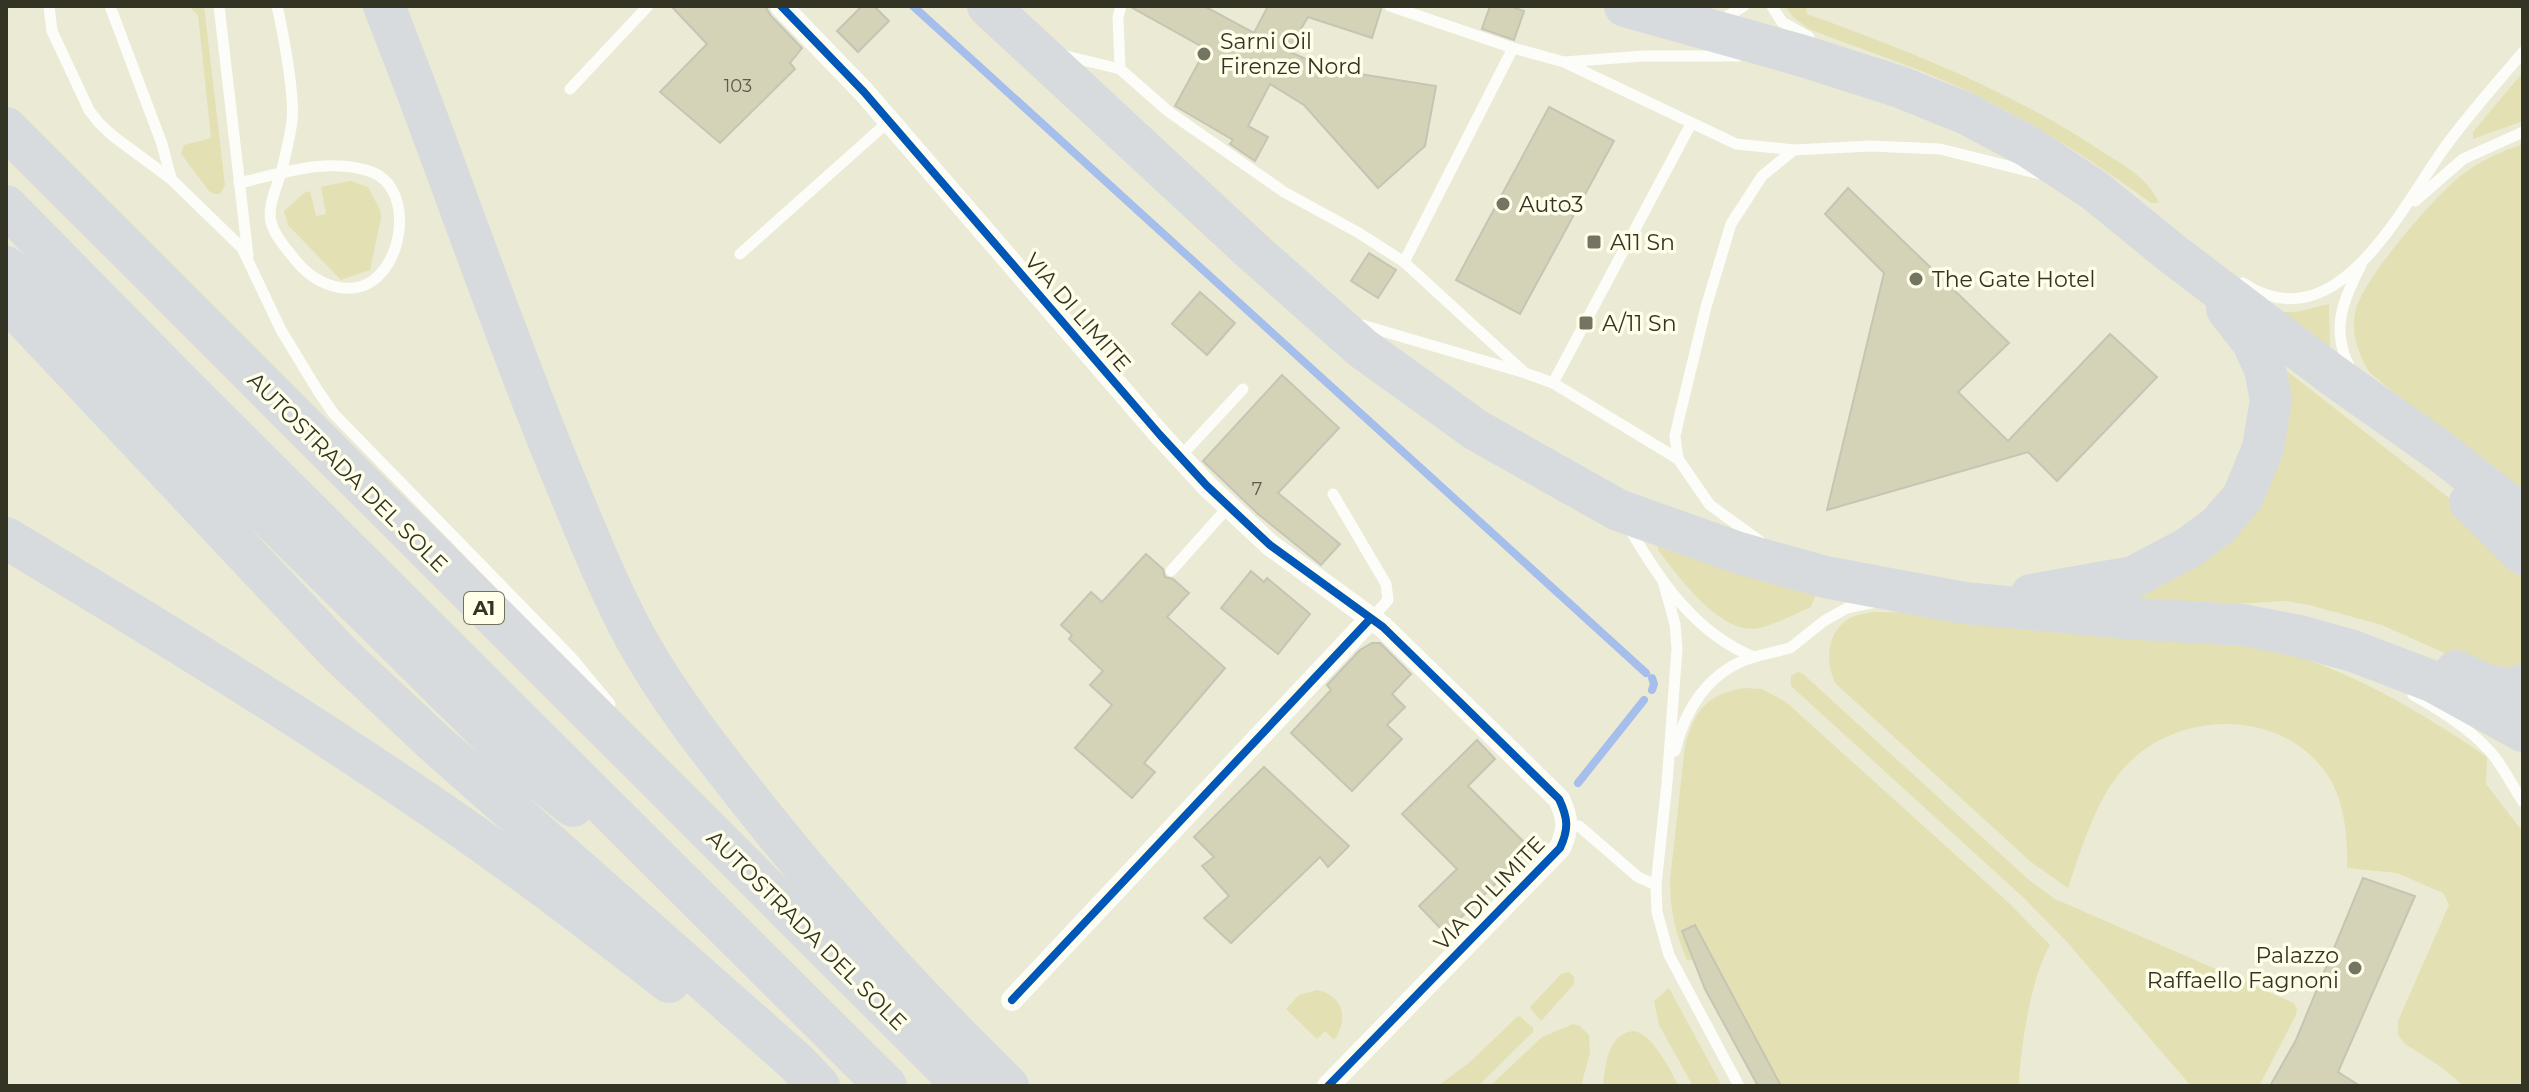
<svg xmlns="http://www.w3.org/2000/svg" width="2529" height="1092" font-family="Montserrat,sans-serif">
  <style>
    .green { fill: #e3e1b3 }
    .lines { fill: none; stroke-linecap: round; stroke-linejoin: round }
    .stream { stroke: #a6beeb; stroke-width: 8 }
    .building { fill: #d4d3b8; stroke: #c5c5b4; stroke-width: 2 }
    .service { stroke: #fcfcf9; stroke-width: 11 }
    .minor { stroke: #fcfcf9; stroke-width: 22 }
    .motorway { stroke: #d7dbde; stroke-width: 42 }
    .cycleway-casing { stroke: #fffee8; stroke-width: 13 }
    .cycleway { stroke: #0057b8; stroke-width: 8 }
    .poi-dot { fill: #747463; stroke: #fffee8; stroke-width: 3 }
    .labels { text-anchor: middle; stroke-width: 7; stroke-linejoin: round; paint-order: stroke }
    .number-label { font-size: 18px; fill: #5c5c4a }
    .shield { fill: #fffee8; stroke: #717160; stroke-width: 2 }
    .shield-label { font-size: 20px; font-weight: bold; fill: #343425 }
    .poi-label { font-size: 22px; fill: #343425; stroke: #fffee8; text-anchor: start }
    .street-label { font-size: 22px; fill: #343425; stroke: #fffee8 }
  </style>
  <rect width="100%" height="100%" fill="#ebead5"/>
  <g class="green">
    <path d="M 189,6 L 204,6 L 225,185 L 220,194 L 214,194 L 209,191 L 181,154 L 184,145 L 211,138 L 198,15 Z"/>
    <path d="M 1785,6 L 1806,6 L 1807,14 C 1909,51 2010,90 2101,151 C 2124,166 2147,176 2159,203 L 2151,203 C 2088,157 2023,116 1952,84 C 1905,63 1857,48 1809,29 L 1793,17 Z"/>
    <path d="M 2523,72 L 2523,121 L 2473,139 L 2473,132 Z"/>
    <path d="M 2523,144 L 2523,498 L 2370,373 C 2358,354 2350,332 2356,309 C 2364,278 2436,194 2463,174 C 2480,161 2502,151 2523,144 Z"/>
    <path d="M 350,181 L 368,187 L 380,210 L 381,218 L 370,270 L 341,280 L 288,225 L 284,211 L 304,193 L 310,191 L 316,216 L 326,214 L 321,187 Z"/>
    <path d="M 2329,304 L 2330,353 L 2280,312 L 2296,312 Z"/>
    <path d="M 2287,371 L 2462,508 L 2523,568 L 2523,669 L 2471,665 L 2382,625 L 2309,605 L 2285,601 L 2165,608 L 2095,597 L 2184,566 Z"/>
    <path d="M 1658,546 L 1817,591 L 1811,607 C 1795,614 1776,624 1759,628 C 1721,636 1679,577 1658,550 Z"/>
    <path d="M 1872,612 C 1943,612 2013,619 2084,624 C 2155,630 2226,634 2294,655 C 2364,678 2427,716 2487,757 L 2486,784 L 2523,832 L 2523,1086 L 2464,1086 L 2437,1064 L 2406,1045 L 2398,1035 L 2398,1021 L 2449,905 L 2443,893 L 2397,873 L 2347,868 C 2348,832 2344,793 2320,765 C 2274,711 2184,712 2133,759 C 2098,790 2083,845 2068,888 L 2031,862 L 1836,684 C 1825,664 1826,634 1847,620 C 1854,615 1864,614 1872,612 Z"/>
    <path d="M 1798,672 L 1802,673 L 2029,880 L 2055,899 L 2294,1003 L 2297,1010 L 2295,1017 L 2259,1086 L 2191,1086 L 2067,942 L 2025,899 L 1791,686 L 1791,676 Z"/>
    <path d="M 1745,688 L 1762,689 L 1786,702 L 2010,904 L 2050,945 C 2031,977 2020,1049 2019,1086 L 1781,1086 L 1714,961 L 1687,960 C 1675,933 1670,909 1670,880 L 1685,746 C 1694,711 1708,693 1745,688 Z"/>
    <path d="M 1569,972 L 1574,977 L 1574,984 L 1541,1021 L 1530,1008 L 1531,1006 L 1561,974 Z"/>
    <path d="M 1669,988 L 1722,1086 L 1693,1086 L 1659,1025 L 1654,1001 Z"/>
    <path d="M 1317,990 C 1344,996 1349,1019 1334,1040 L 1325,1031 L 1317,1039 L 1286,1009 L 1299,995 Z"/>
    <path d="M 1520,1016 L 1533,1028 L 1533,1032 L 1478,1086 L 1438,1086 L 1470,1062 L 1517,1017 Z"/>
    <path d="M 1573,1024 L 1580,1026 L 1589,1035 L 1590,1053 L 1581,1086 L 1490,1086 L 1542,1037 Z"/>
    <path d="M 1634,1031 C 1653,1034 1670,1070 1679,1086 L 1603,1086 C 1606,1063 1607,1034 1634,1031 Z"/>
  </g>
  <g class="lines">
    <g class="stream">
      <path d="M 913,6 L 1646,673"/>
      <path d="M 1652,690 L 1654,684 L 1652,678"/>
      <path d="M 1578,783 L 1644,700"/>
    </g>
  </g>
  <g class="building">
    <path d="M 671,6 L 765,6 L 771,16 L 802,48 L 790,63 L 795,69 L 720,143 L 660,92 L 707,44 Z"/>
    <path d="M 862,6 L 874,6 L 889,21 L 858,52 L 837,31 Z"/>
    <path d="M 1129,6 L 1204,6 L 1254,33 L 1268,6 L 1382,6 L 1372,38 L 1308,17 L 1288,51 L 1328,69 L 1436,86 L 1425,146 L 1378,188 L 1304,105 L 1270,84 L 1248,126 L 1268,137 L 1255,161 L 1230,144 L 1233,140 L 1175,106 L 1206,49 Z"/>
    <path d="M 1490,6 L 1510,6 L 1524,11 L 1514,40 L 1482,29 Z"/>
    <path d="M 1549,107 L 1614,141 L 1520,314 L 1456,280 Z"/>
    <path d="M 1848,188 L 2009,343 L 1958,392 L 2008,441 L 2110,334 L 2157,377 L 2057,481 L 2028,452 L 1827,510 L 1884,273 L 1825,214 Z"/>
    <path d="M 1369,253 L 1396,270 L 1378,298 L 1351,281 Z"/>
    <path d="M 1200,292 L 1235,323 L 1207,355 L 1172,324 Z"/>
    <path d="M 1282,375 L 1339,428 L 1278,493 L 1340,544 L 1321,565 L 1258,514 L 1203,461 Z"/>
    <path d="M 1146,554 L 1163,569 L 1165,577 L 1173,579 L 1189,593 L 1167,617 L 1225,668 L 1144,763 L 1155,772 L 1132,798 L 1075,748 L 1112,705 L 1090,685 L 1103,671 L 1069,639 L 1072,635 L 1061,625 L 1091,592 L 1102,602 Z"/>
    <path d="M 1251,571 L 1264,582 L 1267,578 L 1310,614 L 1278,654 L 1221,608 Z"/>
    <path d="M 1372,643 L 1380,643 L 1411,674 L 1392,694 L 1405,707 L 1387,725 L 1402,739 L 1352,791 L 1291,733 L 1331,690 L 1327,685 L 1360,650 Z"/>
    <path d="M 1477,740 L 1495,759 L 1468,786 L 1531,849 L 1445,933 L 1419,906 L 1457,869 L 1402,814 Z"/>
    <path d="M 1264,767 L 1349,846 L 1328,867 L 1320,857 L 1231,943 L 1204,918 L 1229,896 L 1202,866 L 1214,857 L 1194,837 Z"/>
    <path d="M 2363,878 L 2415,896 L 2338,1072 L 2360,1086 L 2270,1086 L 2296,1040 Z"/>
    <path d="M 1695,925 L 1781,1086 L 1758,1086 L 1705,989 L 1682,931 Z"/>
  </g>
  <g class="lines">
    <g class="service">
      <path d="M 49,6 L 52,31 L 89,110 L 99,123 L 113,136 L 171,179 L 242,248 L 281,330 L 318,391 L 334,414 L 571,657 L 610,704"/>
      <path d="M 110,6 L 162,144 L 171,178"/>
      <path d="M 219,6 L 248,256"/>
      <path d="M 1390,6 L 1513,48 L 1564,62 L 1643,56 L 1738,56"/>
      <path d="M 1772,6 L 1782,22 L 1809,37"/>
      <path d="M 1721,20 L 1744,6"/>
      <path d="M 1062,55 L 1120,69 L 1169,112 L 1284,192 L 1359,233 L 1404,262 L 1525,373 L 1553,383 L 1678,459 L 1710,505 L 1761,542"/>
      <path d="M 1564,62 L 1736,144 L 1794,150 L 1870,146 L 1940,149 L 2040,174"/>
      <path d="M 1120,69 L 1118,17 L 1121,6"/>
      <path d="M 570,89 L 648,6"/>
      <path d="M 239,183 C 280,174 330,156 372,172 C 409,187 405,246 382,272 C 358,301 318,287 298,263 C 288,251 275,237 271,222 C 267,205 278,185 282,169 C 286,153 290,137 292,121 C 295,96 283,32 277,6"/>
      <path d="M 2415,201 L 2463,159 L 2523,132"/>
      <path d="M 740,254 L 889,121"/>
      <path d="M 1404,262 L 1513,48"/>
      <path d="M 2243,283 C 2337,345 2401,208 2445,147 C 2469,114 2497,83 2523,52"/>
      <path d="M 1362,325 L 1522,372"/>
      <path d="M 2351,370 C 2330,330 2342,303 2361,265"/>
      <path d="M 1553,383 L 1691,124"/>
      <path d="M 1179,458 L 1243,389"/>
      <path d="M 1678,459 L 1675,436 L 1680,414 L 1706,307 L 1731,224 L 1762,176 L 1794,150"/>
      <path d="M 1333,494 L 1386,584 L 1388,600 L 1371,619"/>
      <path d="M 1629,528 C 1660,581 1696,634 1754,657 L 1790,648 L 1824,621 L 1847,608 L 1875,602"/>
      <path d="M 1171,571 L 1229,506"/>
      <path d="M 1663,581 L 1675,624 L 1677,649 L 1667,783 L 1656,885 L 1657,912 L 1669,955 L 1739,1086"/>
      <path d="M 2413,695 C 2442,711 2477,733 2497,760 C 2506,773 2514,788 2523,802"/>
      <path d="M 1675,751 C 1685,708 1710,670 1754,657"/>
      <path d="M 1567,825 L 1579,826 L 1638,877 L 1656,885"/>
    </g>
    <g class="minor">
      <path d="M 781,6 L 864,92 L 1160,435 L 1207,486 L 1270,545 L 1383,627 L 1559,799 C 1568,818 1569,829 1560,848 L 1328,1086"/>
      <path d="M 1012,1000 L 1370,619"/>
    </g>
    <g class="motorway">
      <path d="M 384,6 C 445,159 497,317 560,469 C 584,526 606,583 635,637 C 668,697 710,750 752,803 C 831,903 917,997 1008,1086"/>
      <path d="M 988,6 L 1249,248 L 1362,348 L 1476,430 L 1618,510 L 1739,553 L 1825,577 L 1964,603 L 2136,619 L 2243,625 L 2299,636 L 2353,651 L 2434,682 L 2523,731"/>
      <path d="M 1625,6 L 1803,56 L 1900,87 L 1967,114 L 2029,147 L 2094,190 L 2174,255 L 2331,374 L 2440,451 L 2523,516"/>
      <path d="M 6,128 L 964,1086"/>
      <path d="M 6,206 L 187,390 L 886,1086"/>
      <path d="M 6,267 L 86,336 L 515,760 L 573,806"/>
      <path d="M 6,299 L 341,655 L 436,744 L 795,1061 L 819,1086"/>
      <path d="M 2470,502 L 2523,554"/>
      <path d="M 6,538 C 181,643 355,749 520,869 C 570,905 620,944 669,982"/>
      <path d="M 2031,595 L 2133,577 L 2188,548 L 2218,526 L 2243,497 L 2263,448 L 2271,400 L 2265,369 L 2252,341 L 2227,309"/>
      <path d="M 2456,671 C 2477,681 2499,694 2523,685"/>
    </g>
    <g class="cycleway-casing">
      <g id="cycleway">
        <path d="M 781,6 L 864,92 L 1160,435 L 1207,486 L 1270,545 L 1383,627 L 1559,799 C 1568,818 1569,829 1560,848 L 1328,1086"/>
        <path d="M 1012,1000 L 1370,619"/>
      </g>
    </g>
    <use href="#cycleway" class="cycleway"/>
  </g>
  <g class="poi-dot">
    <circle cx="1204" cy="54" r="8"/>
    <circle cx="1503" cy="204" r="8"/>
    <rect x="1586" y="234" width="16" height="16" rx="4"/>
    <circle cx="1916" cy="279" r="8"/>
    <rect x="1578" y="315" width="16" height="16" rx="4"/>
    <circle cx="2355" cy="968" r="8"/>
  </g>
  <g class="labels">
    <g class="number-label">
      <text x="738" y="92">103</text>
      <text x="1257" y="495">7</text>
    </g>
    <rect class="shield" x="464" y="592" width="40" height="32" rx="6"/>
    <g class="shield-label">
      <text x="484" y="615">A1</text>
    </g>
    <g class="poi-label">
      <text x="1220" y="49">Sarni Oil<tspan x="1220" dy="25">Firenze Nord</tspan></text>
      <text x="1519" y="212">Auto3</text>
      <text x="1610" y="250">A11 Sn</text>
      <text x="1932" y="287">The Gate Hotel</text>
      <text x="1602" y="331">A/11 Sn</text>
      <text x="2339" y="963" text-anchor="end">Palazzo<tspan x="2339" dy="25">Raffaello Fagnoni</tspan></text>
    </g>
    <g class="street-label">
      <text transform="translate(1078 312) rotate(49)" y="8">VIA DI LIMITE</text>
      <text transform="translate(348 472) rotate(45)" y="8">AUTOSTRADA DEL SOLE</text>
      <text transform="translate(1489 893) rotate(-46)" y="8">VIA DI LIMITE</text>
      <text transform="translate(807 930) rotate(45)" y="8">AUTOSTRADA DEL SOLE</text>
    </g>
  </g>
  <rect width="2529" height="1092" fill="none" stroke="#343425" stroke-width="16"/>
</svg>
